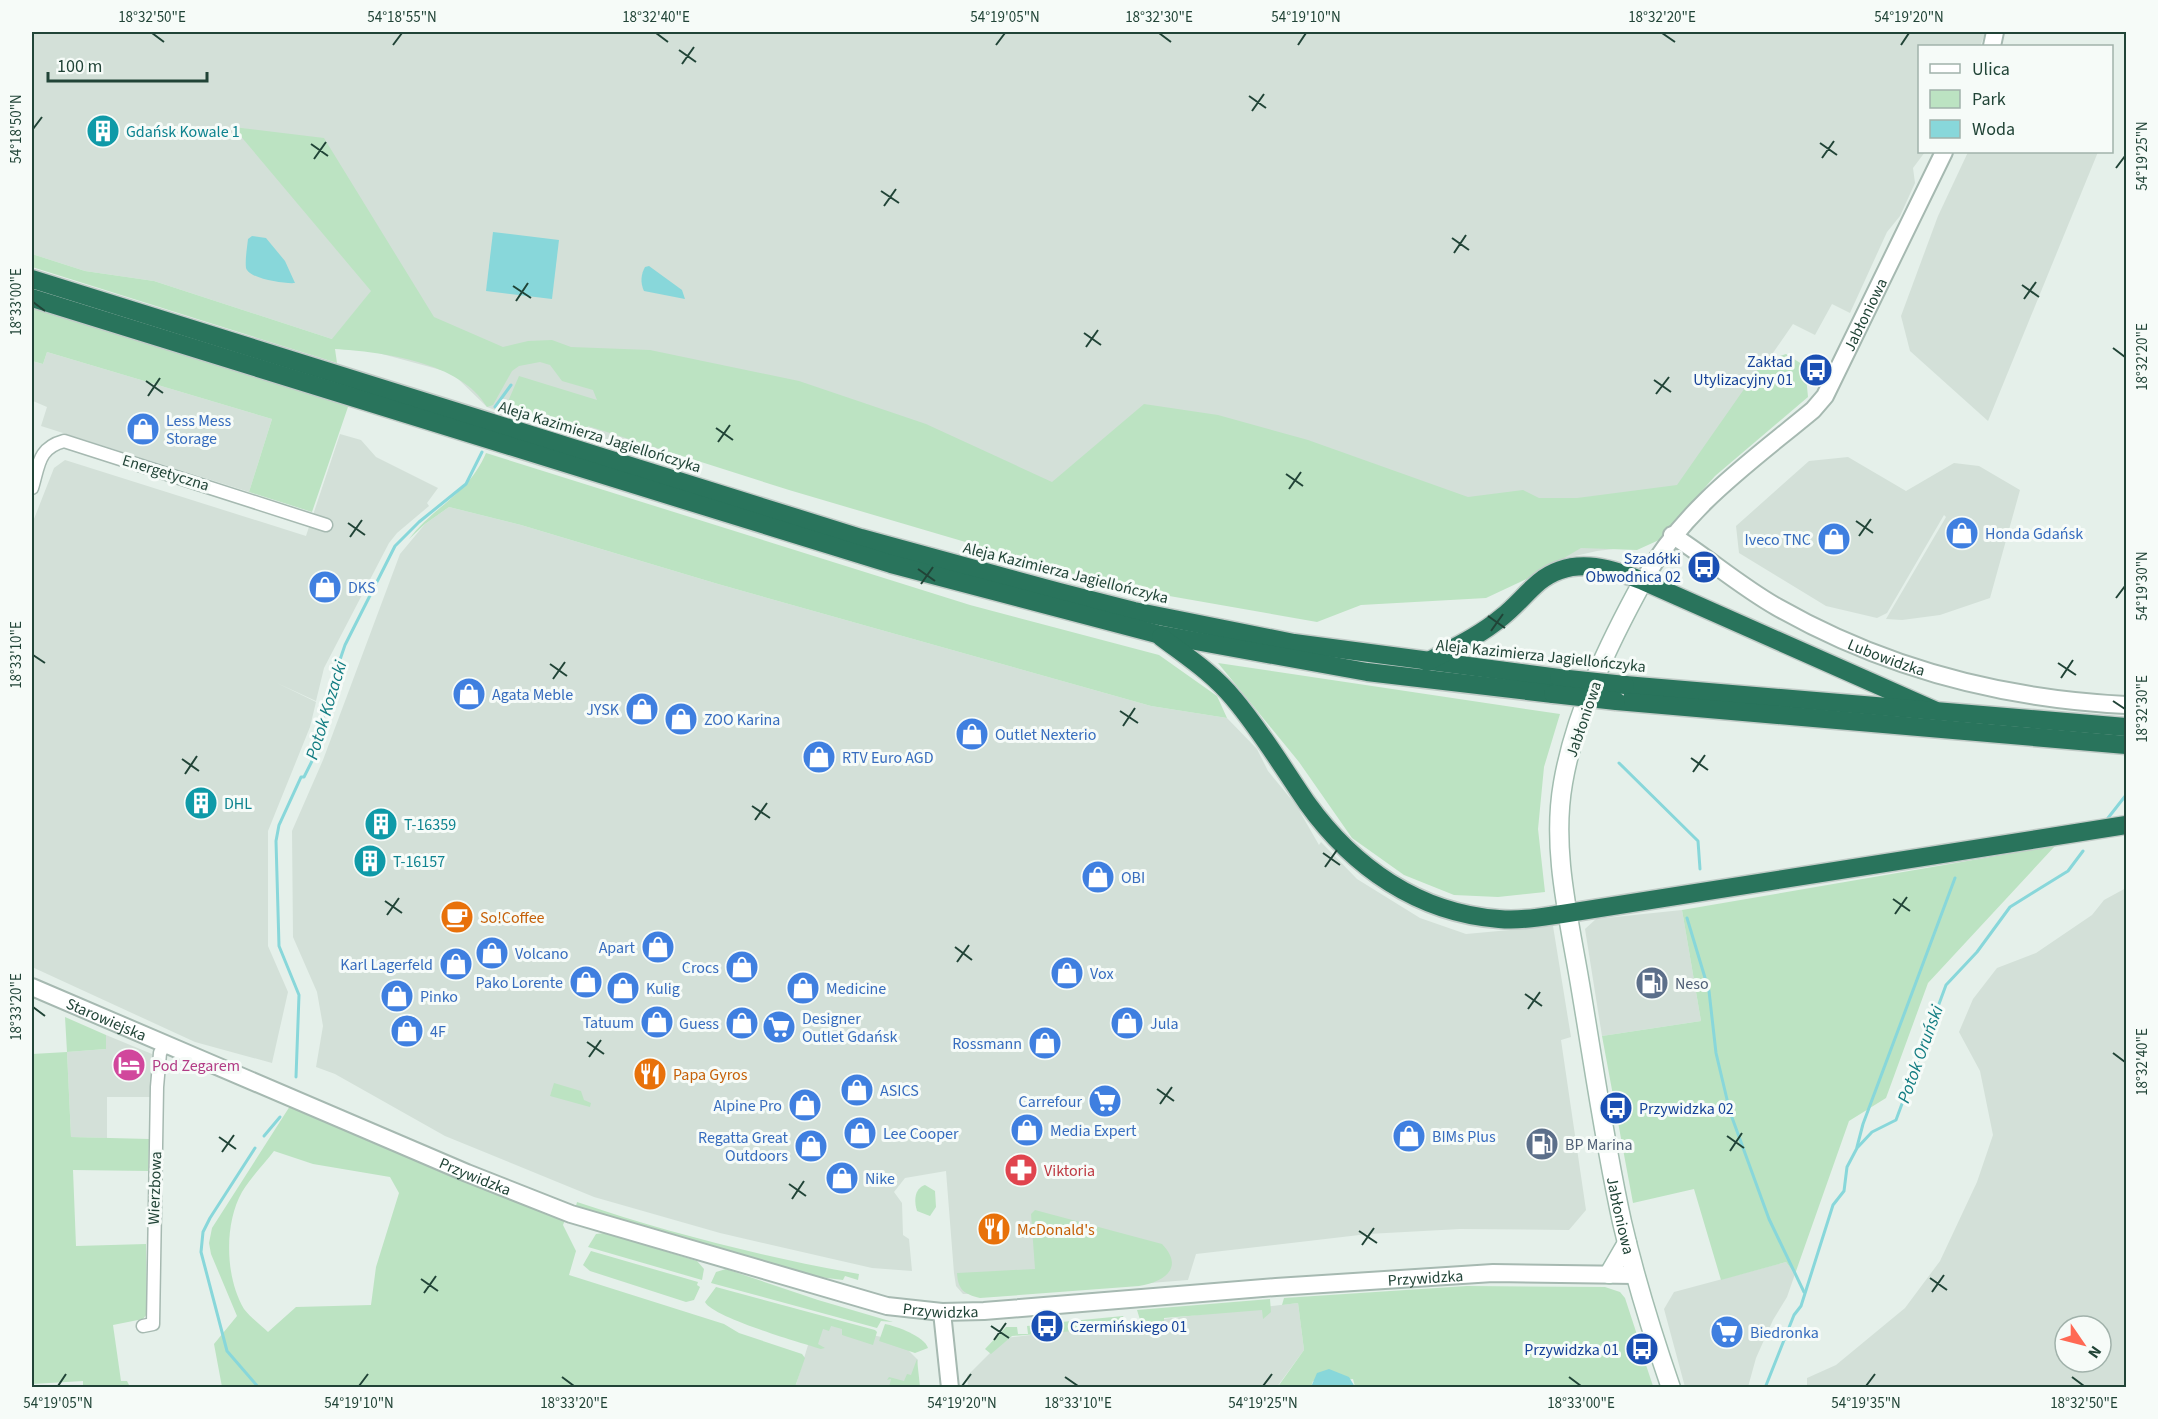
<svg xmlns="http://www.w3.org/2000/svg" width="2158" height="1419" font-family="'Source Sans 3',sans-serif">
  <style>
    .built { fill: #d3e0d8; fill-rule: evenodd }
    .green { fill: #bce3c2; fill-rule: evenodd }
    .water { fill: #88d7da }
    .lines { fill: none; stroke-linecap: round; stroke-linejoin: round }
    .stream { stroke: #88d7da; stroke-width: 3 }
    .minor-casing { stroke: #a6b9b1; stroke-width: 15 }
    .tertiary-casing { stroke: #a6b9b1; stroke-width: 20 }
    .secondary-casing { stroke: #a2bdb0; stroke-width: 21 }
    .motorway-casing { stroke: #c1cbc7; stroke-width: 21 }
    .minor { stroke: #fff; stroke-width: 12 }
    .tertiary { stroke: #fff; stroke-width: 16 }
    .secondary { stroke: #fff; stroke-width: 18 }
    .motorway { stroke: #29745c; stroke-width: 18 }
    .motorway-bridge-casing { stroke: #c1cbc7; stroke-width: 21; stroke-linecap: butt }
    .motorway-bridge { stroke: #29745c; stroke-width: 18 }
    .ticks { fill: none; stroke: #214437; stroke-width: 2 }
    .labels { text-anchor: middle; stroke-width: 6; stroke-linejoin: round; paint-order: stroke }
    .culture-label { font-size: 16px; fill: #0d838f; stroke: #f6fbf8; text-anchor: start }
    .street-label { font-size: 16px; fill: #214437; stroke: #f6fbf8 }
    .transit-label { font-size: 16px; fill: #164399; stroke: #f6fbf8; text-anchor: end }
    .shop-label { font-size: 16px; fill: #366cbe; stroke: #f6fbf8; text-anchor: start }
    .food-label { font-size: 16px; fill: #c56008; stroke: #f6fbf8; text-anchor: start }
    .service-label { font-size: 16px; fill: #4e5e75; stroke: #f6fbf8; text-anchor: start }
    .hotel-label { font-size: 16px; fill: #b23c85; stroke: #f6fbf8; text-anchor: start }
    .health-label { font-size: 16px; fill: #be3a42; stroke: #f6fbf8; text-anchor: start }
    .water-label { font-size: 18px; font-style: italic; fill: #137d82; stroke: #f6fbf8 }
    .neatline { fill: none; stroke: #214437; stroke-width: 2 }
    .ticks-label { font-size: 15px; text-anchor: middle; fill: #214437 }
  </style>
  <rect width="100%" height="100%" fill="#e5f0ea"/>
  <g class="built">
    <path d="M 32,32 L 1986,32 L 1980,46 L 1920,46 L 1920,152 L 1925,152 L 1913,168 L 1915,183 L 1900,216 L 1887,232 L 1850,313 L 1832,304 L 1815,335 L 1793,324 L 1684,482 L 1647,545 L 1597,551 L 1456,583 L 675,452 L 647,452 L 520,411 L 503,413 L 487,407 L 452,373 L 371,351 L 334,348 L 332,339 L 154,281 L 85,271 L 32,254 Z"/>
    <path d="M 1968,152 L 2098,152 L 1988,421 L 1910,351 L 1901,316 L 1938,216 Z"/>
    <path d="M 47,352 L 272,419 L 249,492 L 41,426 L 47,407 L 33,401 L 32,406 L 32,361 L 43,364 Z"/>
    <path d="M 340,434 L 361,440 L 376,457 L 438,488 L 427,503 L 429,506 L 397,533 L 389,543 L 324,668 L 316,701 L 277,683 L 316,702 L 310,727 L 268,831 L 268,946 L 288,992 L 272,1063 L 195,1042 L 32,967 L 32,524 L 54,468 L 65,460 L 306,536 Z"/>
    <path d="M 1848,457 L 1906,491 L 1954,463 L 1979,466 L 2020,490 L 1990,598 L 1940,615 L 1902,620 L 1886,619 L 1946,517 L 1944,515 L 1887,613 L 1877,618 L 1826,606 L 1739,553 L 1736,526 L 1809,461 Z"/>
    <path d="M 449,507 L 521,525 L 718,584 L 1151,706 L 1227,718 L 1257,749 L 1268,771 L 1296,805 L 1319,845 L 1321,842 L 1357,879 L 1420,918 L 1466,934 L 1553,926 L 1571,1037 L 1561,1040 L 1586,1210 L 1569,1230 L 1460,1229 L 1368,1234 L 1196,1254 L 1188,1280 L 1025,1293 L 963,1294 L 956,1286 L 954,1273 L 946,1171 L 905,1178 L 894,1192 L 902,1203 L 903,1235 L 909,1239 L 912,1271 L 872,1268 L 720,1233 L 594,1197 L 445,1136 L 335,1074 L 316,1067 L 323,1026 L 317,992 L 293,937 L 292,831 L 323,760 L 400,554 L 425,524 Z"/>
    <path d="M 2126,888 L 2126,1387 L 1807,1388 L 1807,1378 L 1836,1365 L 1905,1308 L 1940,1261 L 1977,1182 L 1993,1135 L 1980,1071 L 1959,1032 L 1973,999 L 1997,968 L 2036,953 L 2092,915 L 2104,900 ZM 2065,1326 L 2101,1326 L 2101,1362 L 2065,1362 Z"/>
    <path d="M 1682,910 L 1701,1021 L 1602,1036 L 1585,929 L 1596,919 Z"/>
    <path d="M 106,1035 L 152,1054 L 151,1097 L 107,1097 L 107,1138 L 71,1137 L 67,1052 L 106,1049 Z"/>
    <path d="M 1786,1262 L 1795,1274 L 1787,1297 L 1773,1320 L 1756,1358 L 1748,1387 L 1685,1387 L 1664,1309 L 1674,1292 Z"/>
    <path d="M 1298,1303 L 1304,1350 L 1277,1387 L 968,1388 L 967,1376 L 1005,1338 Z"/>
    <path d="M 815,1322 L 899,1341 L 918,1360 L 913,1387 L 795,1388 Z"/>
  </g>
  <g class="green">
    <path d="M 233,127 L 324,138 L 434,317 L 503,347 L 528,341 L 552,340 L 571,347 L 650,350 L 799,381 L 926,424 L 1052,482 L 1144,404 L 1218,415 L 1308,440 L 1468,497 L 1523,490 L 1539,498 L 1577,498 L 1677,485 L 1763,362 L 1786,354 L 1805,366 L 1808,397 L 1715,476 L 1659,540 L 1637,550 L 1581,548 L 1535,575 L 1486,598 L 1361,605 L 1317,622 L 1118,587 L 789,490 L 588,426 L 586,432 L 520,411 L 503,413 L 519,376 L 597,400 L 593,390 L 562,381 L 550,365 L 540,362 L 519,366 L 512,371 L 493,405 L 487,407 C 461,362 382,352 335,349 L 337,363 L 32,267 L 32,254 L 85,271 L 154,281 L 332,339 L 371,291 Z"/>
    <path d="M 32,306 L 349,404 L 312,512 L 249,492 L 272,419 L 47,352 L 43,364 L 32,361 Z"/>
    <path d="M 486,453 L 970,605 L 1159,655 L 1217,696 L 1227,718 L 1151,706 L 718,584 L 521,525 L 449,507 L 425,524 L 409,539 C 435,505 468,495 486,453 Z"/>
    <path d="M 1218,663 L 1560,714 L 1544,767 L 1538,829 L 1545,892 L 1498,897 L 1454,895 L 1404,875 L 1352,838 L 1299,762 Z"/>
    <path d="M 2055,846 L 1928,983 L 1886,1098 L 1849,1121 L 1795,1274 L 1786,1262 L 1721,1280 L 1694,1189 L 1633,1203 L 1602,1036 L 1701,1021 L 1682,910 Z"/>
    <path d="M 65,1017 L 106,1035 L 106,1049 L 67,1052 L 71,1137 L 149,1139 L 148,1171 L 73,1170 L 76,1246 L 146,1244 L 147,1314 L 143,1319 L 113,1325 L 121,1381 L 127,1381 L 130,1387 L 83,1386 L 83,1381 L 32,1384 L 32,1054 L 67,1052 Z"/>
    <path d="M 554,1083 L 581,1091 L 584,1100 L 591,1103 L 590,1107 L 550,1096 Z"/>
    <path d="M 290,1106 L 450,1176 L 565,1220 L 563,1225 L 576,1251 L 569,1275 L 724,1324 L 739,1333 L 802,1354 L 805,1358 L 795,1387 L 222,1387 L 214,1344 L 237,1316 L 211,1254 L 209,1243 L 212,1228 ZM 274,1151 L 313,1164 L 390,1177 L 399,1193 L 376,1267 L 371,1305 L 296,1307 L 268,1332 C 261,1325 250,1317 244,1309 C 225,1277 224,1224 242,1192 C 251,1177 264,1164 274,1151 Z"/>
    <path d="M 925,1185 L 935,1191 L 936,1207 L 930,1216 L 917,1211 C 914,1201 914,1189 925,1185 Z"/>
    <path d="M 577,1202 C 669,1233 764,1257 859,1274 L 858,1280 L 845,1276 L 843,1280 L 811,1276 L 576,1206 Z"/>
    <path d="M 1035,1210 L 1162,1244 C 1185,1268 1164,1282 1139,1286 L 980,1298 C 964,1294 958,1290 957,1273 L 1035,1269 L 1031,1214 Z"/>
    <path d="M 605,1233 L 697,1261 L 704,1269 L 702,1280 L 588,1247 L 596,1234 Z"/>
    <path d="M 591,1251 L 698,1282 L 697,1285 L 700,1287 L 694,1300 L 686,1302 L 590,1271 L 583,1265 Z"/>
    <path d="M 726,1269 L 818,1300 L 893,1322 L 881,1321 L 877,1328 L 711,1283 L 716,1272 Z"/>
    <path d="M 1467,1286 L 1605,1287 L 1620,1292 L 1625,1298 L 1640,1344 L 1638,1345 L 1640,1354 L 1642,1353 L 1653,1386 L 1658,1387 L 1355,1387 L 1353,1379 L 1313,1381 L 1311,1387 L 1277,1388 L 1304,1350 L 1298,1303 L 1282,1305 L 1284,1298 Z"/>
    <path d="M 716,1287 L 875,1330 L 877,1332 L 873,1345 L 842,1335 L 842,1329 L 831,1326 L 829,1331 L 823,1329 L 818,1344 L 825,1348 L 821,1349 C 801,1343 712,1317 705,1302 Z"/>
    <path d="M 1270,1299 L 1271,1312 L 1263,1319 L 1262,1310 L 1164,1318 L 1164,1326 L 1154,1328 L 1141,1323 L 1137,1310 Z"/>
    <path d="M 1123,1316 L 1126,1322 L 1121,1328 L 1101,1330 L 1100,1328 L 1044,1334 L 1044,1328 L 1051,1327 L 1051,1323 Z"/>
    <path d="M 885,1324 C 896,1326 924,1336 928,1348 L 915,1353 L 879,1341 Z"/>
    <path d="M 1037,1325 L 1038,1334 L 1012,1336 L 991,1354 L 985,1349 L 1006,1327 L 1017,1327 L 1018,1334 L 1028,1334 L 1027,1326 Z"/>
    <path d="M 917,1359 L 920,1387 L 889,1387 L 891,1379 L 887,1380 L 889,1377 L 904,1381 L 907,1374 L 911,1375 Z"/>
  </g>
  <g class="water">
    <path d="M 493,232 L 559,240 L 552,299 L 486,291 Z"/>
    <path d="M 252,236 L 266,238 L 285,261 L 295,283 C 285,284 249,279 246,268 C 245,260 247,248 248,239 Z"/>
    <path d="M 649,266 L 682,290 L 685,299 L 644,291 C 640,283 641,274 645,267 Z"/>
    <path d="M 1329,1369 L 1349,1377 L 1355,1387 L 1311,1387 L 1317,1373 Z"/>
  </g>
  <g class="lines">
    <g class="stream">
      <path d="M 495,407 L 511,385"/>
      <path d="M 1619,763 L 1698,841 L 1700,869"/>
      <path d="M 2108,818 L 2126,795"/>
      <path d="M 1687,918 L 1709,991 L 1716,1053 L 1730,1112 L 1769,1219 L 1804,1292"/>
      <path d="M 296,1077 L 299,995 L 279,946 L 276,841 L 279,825 L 301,777 L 304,777 L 313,759 L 329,692 L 345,645 L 395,546 L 419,522 L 466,484 L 482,452"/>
      <path d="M 264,1136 L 280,1117"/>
      <path d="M 1857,1147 L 1863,1124 L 1955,878"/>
      <path d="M 255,1148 L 210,1218 L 203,1232 L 201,1252 L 227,1351 L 259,1388"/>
      <path d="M 1765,1388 L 1794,1315 L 1801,1306 L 1833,1205 L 1844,1191 L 1847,1167 L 1857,1148 L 1872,1132 L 1896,1120 L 1946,985 L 1977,952 L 2010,907 L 2068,871 L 2083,851"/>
    </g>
    <g class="minor-casing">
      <g id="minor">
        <path d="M 32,488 C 39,465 38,448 64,441 L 326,525"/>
        <path d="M 143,1326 L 153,1324 L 157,1087 L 160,1053 L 165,1044"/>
      </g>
    </g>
    <g class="tertiary-casing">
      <g id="tertiary">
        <path d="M 1992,46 L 1995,32"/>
        <path id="s1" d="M 1672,535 C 1708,558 1740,586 1777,607 C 1884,668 2004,699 2126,705"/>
        <path id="s2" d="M 1643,581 C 1686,506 1748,464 1813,410 L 1825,396 L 1944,152"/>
        <path id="s3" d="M 32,987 L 467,1173 L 571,1214 L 887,1306 L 942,1312 L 984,1311 L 1276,1287 L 1493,1273 L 1635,1275"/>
        <path d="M 942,1312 L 950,1388"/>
      </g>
    </g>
    <g class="secondary-casing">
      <g id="secondary">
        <path id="s4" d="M 1643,581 C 1609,643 1575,713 1563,783 C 1551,851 1570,922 1581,990 C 1594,1067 1605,1145 1622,1222 C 1635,1278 1652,1333 1671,1388"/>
        <path d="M 1609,1274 L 1627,1243"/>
      </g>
    </g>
    <g class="motorway-casing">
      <g id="motorway">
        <path d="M 32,279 L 861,538 L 1059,592 L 1134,611 L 1294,643 L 1559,678"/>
        <path d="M 32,298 L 891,564 L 1157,634 L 1367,672 L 1553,694"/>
        <path d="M 1161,637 C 1186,656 1214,674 1234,699 C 1261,731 1283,768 1307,803 C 1353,867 1418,913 1499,919 C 1520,921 1541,917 1562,914 L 2126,825"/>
        <path d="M 1427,662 C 1453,648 1479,636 1502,617 C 1515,607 1526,593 1539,582 C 1571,556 1608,567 1643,581 L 1934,710"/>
        <path d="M 1625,685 L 2126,727"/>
        <path d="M 1616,701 L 2126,745"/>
      </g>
    </g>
    <use href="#minor" class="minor"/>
    <use href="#tertiary" class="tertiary"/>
    <use href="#secondary" class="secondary"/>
    <use href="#motorway" class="motorway"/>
    <g class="motorway-bridge-casing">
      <g id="motorway-bridge">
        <path d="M 1559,678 L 1625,685"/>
        <path d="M 1553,694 L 1616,701"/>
      </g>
    </g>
    <use href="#motorway-bridge" class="motorway-bridge"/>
  </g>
  <path class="ticks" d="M 152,33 L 164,42M 656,33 L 668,42M 1159,33 L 1171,42M 1662,33 L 1675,42M 393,45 L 402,33M 996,45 L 1005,33M 1298,45 L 1306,33M 1901,45 L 1909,33M 679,50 L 696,62M 682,64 L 694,47M 1249,96 L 1266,108M 1252,111 L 1264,94M 33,129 L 42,117M 1820,143 L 1837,155M 311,144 L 328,156M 1822,158 L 1834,141M 314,159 L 326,142M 2116,168 L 2125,156M 881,191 L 899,203M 884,206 L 896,189M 1452,238 L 1469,250M 1454,253 L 1466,235M 2022,285 L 2039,297M 513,286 L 531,298M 2024,299 L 2036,282M 516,301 L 528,283M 33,302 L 45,311M 1084,333 L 1101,345M 1086,347 L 1098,330M 2113,348 L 2125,357M 1654,380 L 1671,392M 146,381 L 163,393M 1656,394 L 1669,377M 148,396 L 160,378M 716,428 L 733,440M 718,442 L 730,425M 1286,474 L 1303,486M 1289,489 L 1301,472M 1856,521 L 1873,533M 348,523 L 365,535M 1859,536 L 1871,519M 350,537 L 362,520M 918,569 L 935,581M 921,584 L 933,567M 2116,598 L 2125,586M 1488,616 L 1505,628M 1491,631 L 1503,614M 33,655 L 45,663M 2058,663 L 2076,675M 550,664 L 567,676M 2061,678 L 2073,660M 553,679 L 565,662M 2113,701 L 2125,709M 1120,711 L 1138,723M 1123,726 L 1135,708M 1691,758 L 1708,770M 182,759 L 199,771M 1693,772 L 1705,755M 185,774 L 197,756M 752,806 L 770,818M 755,820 L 767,803M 1323,853 L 1340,865M 1325,867 L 1337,850M 1893,899 L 1910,911M 385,901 L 402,913M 1895,914 L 1907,897M 387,915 L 399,898M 955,947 L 972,960M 957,962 L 969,945M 1525,994 L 1542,1006M 33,1007 L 45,1016M 1528,1009 L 1540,992M 587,1042 L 604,1054M 2113,1053 L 2125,1062M 589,1057 L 601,1040M 1157,1089 L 1174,1101M 1160,1104 L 1172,1087M 1727,1136 L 1744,1148M 219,1137 L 236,1149M 1730,1151 L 1742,1133M 222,1152 L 234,1135M 789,1184 L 806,1196M 792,1199 L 804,1181M 1359,1231 L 1377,1243M 1362,1245 L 1374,1228M 1930,1278 L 1947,1290M 421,1279 L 438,1291M 1932,1292 L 1944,1275M 424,1293 L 436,1276M 991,1326 L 1009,1338M 994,1340 L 1006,1323M 562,1377 L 574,1386M 1065,1377 L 1078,1386M 1569,1377 L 1581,1386M 2072,1377 L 2084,1386M 58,1386 L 66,1374M 359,1386 L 368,1374M 962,1386 L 971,1374M 1263,1386 L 1272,1374M 1866,1386 L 1875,1374"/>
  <defs>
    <g id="building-disc" transform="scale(1.725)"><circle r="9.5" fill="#0f9aa8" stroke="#f6fbf8"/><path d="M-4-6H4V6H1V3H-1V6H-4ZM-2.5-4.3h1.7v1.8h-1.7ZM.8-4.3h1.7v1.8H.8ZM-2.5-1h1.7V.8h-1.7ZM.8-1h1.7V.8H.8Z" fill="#fff"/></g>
    <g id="bus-disc" transform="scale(1.725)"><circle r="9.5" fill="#1a4fb4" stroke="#f6fbf8"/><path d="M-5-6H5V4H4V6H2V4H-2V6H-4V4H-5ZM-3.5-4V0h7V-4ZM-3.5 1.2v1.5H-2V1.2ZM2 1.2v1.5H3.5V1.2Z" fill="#fff"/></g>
    <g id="shop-disc" transform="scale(1.725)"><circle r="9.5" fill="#3f7fe0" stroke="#f6fbf8"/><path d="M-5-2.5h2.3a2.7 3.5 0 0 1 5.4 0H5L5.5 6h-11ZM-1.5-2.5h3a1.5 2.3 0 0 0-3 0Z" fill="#fff"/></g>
    <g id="cafe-disc" transform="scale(1.725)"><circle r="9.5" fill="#e8710a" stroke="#f6fbf8"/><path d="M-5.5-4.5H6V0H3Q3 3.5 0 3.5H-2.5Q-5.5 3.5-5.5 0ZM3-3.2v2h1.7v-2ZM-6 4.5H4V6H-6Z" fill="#fff"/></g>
    <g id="fuel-disc" transform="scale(1.725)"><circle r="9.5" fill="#5c6f8a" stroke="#f6fbf8"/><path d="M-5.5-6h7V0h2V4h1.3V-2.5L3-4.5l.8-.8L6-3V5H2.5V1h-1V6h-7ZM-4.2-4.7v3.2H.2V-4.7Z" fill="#fff"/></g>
    <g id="supermarket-disc" transform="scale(1.725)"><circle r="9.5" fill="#3f7fe0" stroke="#f6fbf8"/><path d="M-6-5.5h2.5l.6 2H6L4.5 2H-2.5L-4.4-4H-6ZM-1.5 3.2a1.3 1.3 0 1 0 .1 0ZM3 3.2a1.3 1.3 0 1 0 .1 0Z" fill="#fff"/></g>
    <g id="hotel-disc" transform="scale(1.725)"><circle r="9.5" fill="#d1479c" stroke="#f6fbf8"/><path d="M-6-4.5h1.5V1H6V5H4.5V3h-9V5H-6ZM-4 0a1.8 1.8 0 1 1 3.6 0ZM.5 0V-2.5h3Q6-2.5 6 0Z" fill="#fff"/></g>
    <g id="restaurant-disc" transform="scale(1.725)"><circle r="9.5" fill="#e8710a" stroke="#f6fbf8"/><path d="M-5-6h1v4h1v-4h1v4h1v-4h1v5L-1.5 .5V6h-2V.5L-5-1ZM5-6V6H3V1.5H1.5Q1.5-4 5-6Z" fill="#fff"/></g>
    <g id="pharmacy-disc" transform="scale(1.725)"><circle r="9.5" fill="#e0444e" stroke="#f6fbf8"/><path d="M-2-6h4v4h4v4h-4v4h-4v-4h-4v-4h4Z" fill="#fff"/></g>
  </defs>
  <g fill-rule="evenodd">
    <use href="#building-disc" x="103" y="131"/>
    <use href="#bus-disc" x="1816" y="370"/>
    <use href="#shop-disc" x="143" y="429"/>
    <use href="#shop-disc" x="1962" y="533"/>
    <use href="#shop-disc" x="1834" y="539"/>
    <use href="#bus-disc" x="1704" y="567"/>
    <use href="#shop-disc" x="325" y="587"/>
    <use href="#shop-disc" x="469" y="694"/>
    <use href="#shop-disc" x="642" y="709"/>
    <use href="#shop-disc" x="681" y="719"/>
    <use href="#shop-disc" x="972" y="734"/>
    <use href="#shop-disc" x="819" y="757"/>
    <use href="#building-disc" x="201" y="803"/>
    <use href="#building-disc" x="381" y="824"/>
    <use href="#building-disc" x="370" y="861"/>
    <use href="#shop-disc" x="1098" y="877"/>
    <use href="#cafe-disc" x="457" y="917"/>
    <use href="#shop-disc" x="658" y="947"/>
    <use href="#shop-disc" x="492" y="953"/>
    <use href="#shop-disc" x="456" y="964"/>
    <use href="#shop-disc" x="742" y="967"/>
    <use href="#shop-disc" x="1067" y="973"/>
    <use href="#shop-disc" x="586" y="982"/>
    <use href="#fuel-disc" x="1652" y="983"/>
    <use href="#shop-disc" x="623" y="988"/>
    <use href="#shop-disc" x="803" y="988"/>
    <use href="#shop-disc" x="397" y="996"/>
    <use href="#shop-disc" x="657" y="1022"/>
    <use href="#shop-disc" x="742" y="1023"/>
    <use href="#shop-disc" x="1127" y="1023"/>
    <use href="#supermarket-disc" x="779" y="1027"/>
    <use href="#shop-disc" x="407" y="1031"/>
    <use href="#shop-disc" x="1045" y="1043"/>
    <use href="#hotel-disc" x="129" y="1065"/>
    <use href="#restaurant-disc" x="650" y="1074"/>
    <use href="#shop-disc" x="857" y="1090"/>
    <use href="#supermarket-disc" x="1105" y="1101"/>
    <use href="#shop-disc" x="805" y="1105"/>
    <use href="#bus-disc" x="1616" y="1108"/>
    <use href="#shop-disc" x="1027" y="1130"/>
    <use href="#shop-disc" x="860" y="1133"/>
    <use href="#shop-disc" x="1409" y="1136"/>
    <use href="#fuel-disc" x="1542" y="1144"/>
    <use href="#shop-disc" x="811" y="1146"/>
    <use href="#pharmacy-disc" x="1021" y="1170"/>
    <use href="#shop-disc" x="842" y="1178"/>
    <use href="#restaurant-disc" x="994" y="1229"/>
    <use href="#bus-disc" x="1047" y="1326"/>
    <use href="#supermarket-disc" x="1727" y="1332"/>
    <use href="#bus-disc" x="1642" y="1349"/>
  </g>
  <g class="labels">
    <g class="culture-label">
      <text x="126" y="137">Gdańsk Kowale 1</text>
      <text x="224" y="809">DHL</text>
      <text x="404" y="830">T-16359</text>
      <text x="393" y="867">T-16157</text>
    </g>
    <g class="street-label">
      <text dy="6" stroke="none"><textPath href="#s2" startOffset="352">Jabłoniowa</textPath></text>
      <text transform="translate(600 436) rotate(17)" y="6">Aleja Kazimierza Jagiellończyka</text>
      <text transform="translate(166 472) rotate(17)" y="6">Energetyczna</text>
      <text transform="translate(1066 572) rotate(14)" y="6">Aleja Kazimierza Jagiellończyka</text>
      <text transform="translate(1541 655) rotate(6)" y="6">Aleja Kazimierza Jagiellończyka</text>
      <text dy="6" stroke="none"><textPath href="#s1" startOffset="248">Lubowidzka</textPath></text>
      <text transform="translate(1583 719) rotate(-71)" y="6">Jabłoniowa</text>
      <text dy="6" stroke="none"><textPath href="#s3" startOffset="81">Starowiejska</textPath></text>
      <text dy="6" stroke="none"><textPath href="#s3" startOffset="482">Przywidzka</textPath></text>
      <text transform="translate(154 1188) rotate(-88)" y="6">Wierzbowa</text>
      <text dy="6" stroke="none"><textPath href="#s4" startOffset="656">Jabłoniowa</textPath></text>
      <text dy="6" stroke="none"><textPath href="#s3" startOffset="1454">Przywidzka</textPath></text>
      <text dy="6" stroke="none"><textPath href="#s3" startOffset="968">Przywidzka</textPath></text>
    </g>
    <g class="transit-label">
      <text x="1793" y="367">Zakład<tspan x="1793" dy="18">Utylizacyjny 01</tspan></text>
      <text x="1681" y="564">Szadółki<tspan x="1681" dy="18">Obwodnica 02</tspan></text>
      <text x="1639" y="1114" text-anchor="start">Przywidzka 02</text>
      <text x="1070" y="1332" text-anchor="start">Czermińskiego 01</text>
      <text x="1619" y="1355">Przywidzka 01</text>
    </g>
    <g class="shop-label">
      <text x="166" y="426">Less Mess<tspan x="166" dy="18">Storage</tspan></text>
      <text x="1985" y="539">Honda Gdańsk</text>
      <text x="1811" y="545" text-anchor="end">Iveco TNC</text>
      <text x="348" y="593">DKS</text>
      <text x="492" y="700">Agata Meble</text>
      <text x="619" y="715" text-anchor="end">JYSK</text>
      <text x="704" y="725">ZOO Karina</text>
      <text x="995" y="740">Outlet Nexterio</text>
      <text x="842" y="763">RTV Euro AGD</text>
      <text x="1121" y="883">OBI</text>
      <text x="635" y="953" text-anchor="end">Apart</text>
      <text x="515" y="959">Volcano</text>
      <text x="433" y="970" text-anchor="end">Karl Lagerfeld</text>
      <text x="719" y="973" text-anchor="end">Crocs</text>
      <text x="1090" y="979">Vox</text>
      <text x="563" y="988" text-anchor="end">Pako Lorente</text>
      <text x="646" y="994">Kulig</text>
      <text x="826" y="994">Medicine</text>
      <text x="420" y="1002">Pinko</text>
      <text x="802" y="1024">Designer<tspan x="802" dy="18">Outlet Gdańsk</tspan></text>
      <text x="634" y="1028" text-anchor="end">Tatuum</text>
      <text x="719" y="1029" text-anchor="end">Guess</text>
      <text x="1150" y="1029">Jula</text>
      <text x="430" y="1037">4F</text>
      <text x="1022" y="1049" text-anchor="end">Rossmann</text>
      <text x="880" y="1096">ASICS</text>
      <text x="1082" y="1107" text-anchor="end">Carrefour</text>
      <text x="782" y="1111" text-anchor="end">Alpine Pro</text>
      <text x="1050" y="1136">Media Expert</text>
      <text x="883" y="1139">Lee Cooper</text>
      <text x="1432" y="1142">BIMs Plus</text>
      <text x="788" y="1143" text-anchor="end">Regatta Great<tspan x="788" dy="18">Outdoors</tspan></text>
      <text x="865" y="1184">Nike</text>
      <text x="1750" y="1338">Biedronka</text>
    </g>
    <g class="food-label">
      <text x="480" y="923">So!Coffee</text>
      <text x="673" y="1080">Papa Gyros</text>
      <text x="1017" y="1235">McDonald's</text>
    </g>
    <g class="service-label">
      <text x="1675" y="989">Neso</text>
      <text x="1565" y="1150">BP Marina</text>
    </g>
    <g class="hotel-label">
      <text x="152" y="1071">Pod Zegarem</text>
    </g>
    <g class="health-label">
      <text x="1044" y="1176">Viktoria</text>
    </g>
    <g class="water-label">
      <text transform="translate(326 710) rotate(-73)" y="6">Potok Kozacki</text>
      <text transform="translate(1920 1054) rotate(-70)" y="6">Potok Oruński</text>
    </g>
  </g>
  <rect width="2158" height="1419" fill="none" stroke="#f6fbf8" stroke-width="66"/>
  <rect x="1918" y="45" width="195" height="108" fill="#f6fbf8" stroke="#a1b2ab" stroke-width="1.5"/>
  <rect x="1930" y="64" width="30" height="9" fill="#ffffff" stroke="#a1b2ab" stroke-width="1.5"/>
  <text x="1972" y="75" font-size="18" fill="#214437">Ulica</text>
  <rect x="1930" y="90" width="30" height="18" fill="#bce3c2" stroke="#a1b2ab" stroke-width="1.5"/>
  <text x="1972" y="105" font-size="18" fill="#214437">Park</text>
  <rect x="1930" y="120" width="30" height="18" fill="#88d7da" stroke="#a1b2ab" stroke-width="1.5"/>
  <text x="1972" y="135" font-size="18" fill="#214437">Woda</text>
  <g transform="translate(2083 1344) rotate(125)"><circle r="28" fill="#f6fbf8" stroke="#a1b2ab" stroke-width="1.5"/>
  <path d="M0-4.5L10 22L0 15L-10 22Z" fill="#ff6954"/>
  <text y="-9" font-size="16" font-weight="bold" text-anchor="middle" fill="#214437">N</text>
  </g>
  <path d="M48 72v9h159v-9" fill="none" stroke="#214437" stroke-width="3"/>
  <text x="57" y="72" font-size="18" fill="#214437" stroke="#f6fbf8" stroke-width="4.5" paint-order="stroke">100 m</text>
  <rect x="33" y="33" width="2092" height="1353" class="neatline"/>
  <g class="ticks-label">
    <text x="152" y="22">18°32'50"E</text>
    <text x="402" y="22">54°18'55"N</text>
    <text x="656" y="22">18°32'40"E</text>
    <text x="1005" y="22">54°19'05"N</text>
    <text x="1159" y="22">18°32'30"E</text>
    <text x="1306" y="22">54°19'10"N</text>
    <text x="1662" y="22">18°32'20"E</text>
    <text x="1909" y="22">54°19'20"N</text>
    <text transform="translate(16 129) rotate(-90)" y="5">54°18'50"N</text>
    <text transform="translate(2142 156) rotate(-90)" y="5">54°19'25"N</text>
    <text transform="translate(16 302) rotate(-90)" y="5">18°33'00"E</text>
    <text transform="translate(2142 357) rotate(-90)" y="5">18°32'20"E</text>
    <text transform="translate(2142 586) rotate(-90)" y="5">54°19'30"N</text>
    <text transform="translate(16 655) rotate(-90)" y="5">18°33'10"E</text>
    <text transform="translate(2142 709) rotate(-90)" y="5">18°32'30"E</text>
    <text transform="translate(16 1007) rotate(-90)" y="5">18°33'20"E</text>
    <text transform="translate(2142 1062) rotate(-90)" y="5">18°32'40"E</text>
    <text x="58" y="1408">54°19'05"N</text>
    <text x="359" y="1408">54°19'10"N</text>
    <text x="574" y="1408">18°33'20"E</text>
    <text x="962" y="1408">54°19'20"N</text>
    <text x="1078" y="1408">18°33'10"E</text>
    <text x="1263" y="1408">54°19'25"N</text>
    <text x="1581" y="1408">18°33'00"E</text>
    <text x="1866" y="1408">54°19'35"N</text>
    <text x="2084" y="1408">18°32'50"E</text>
  </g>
</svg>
